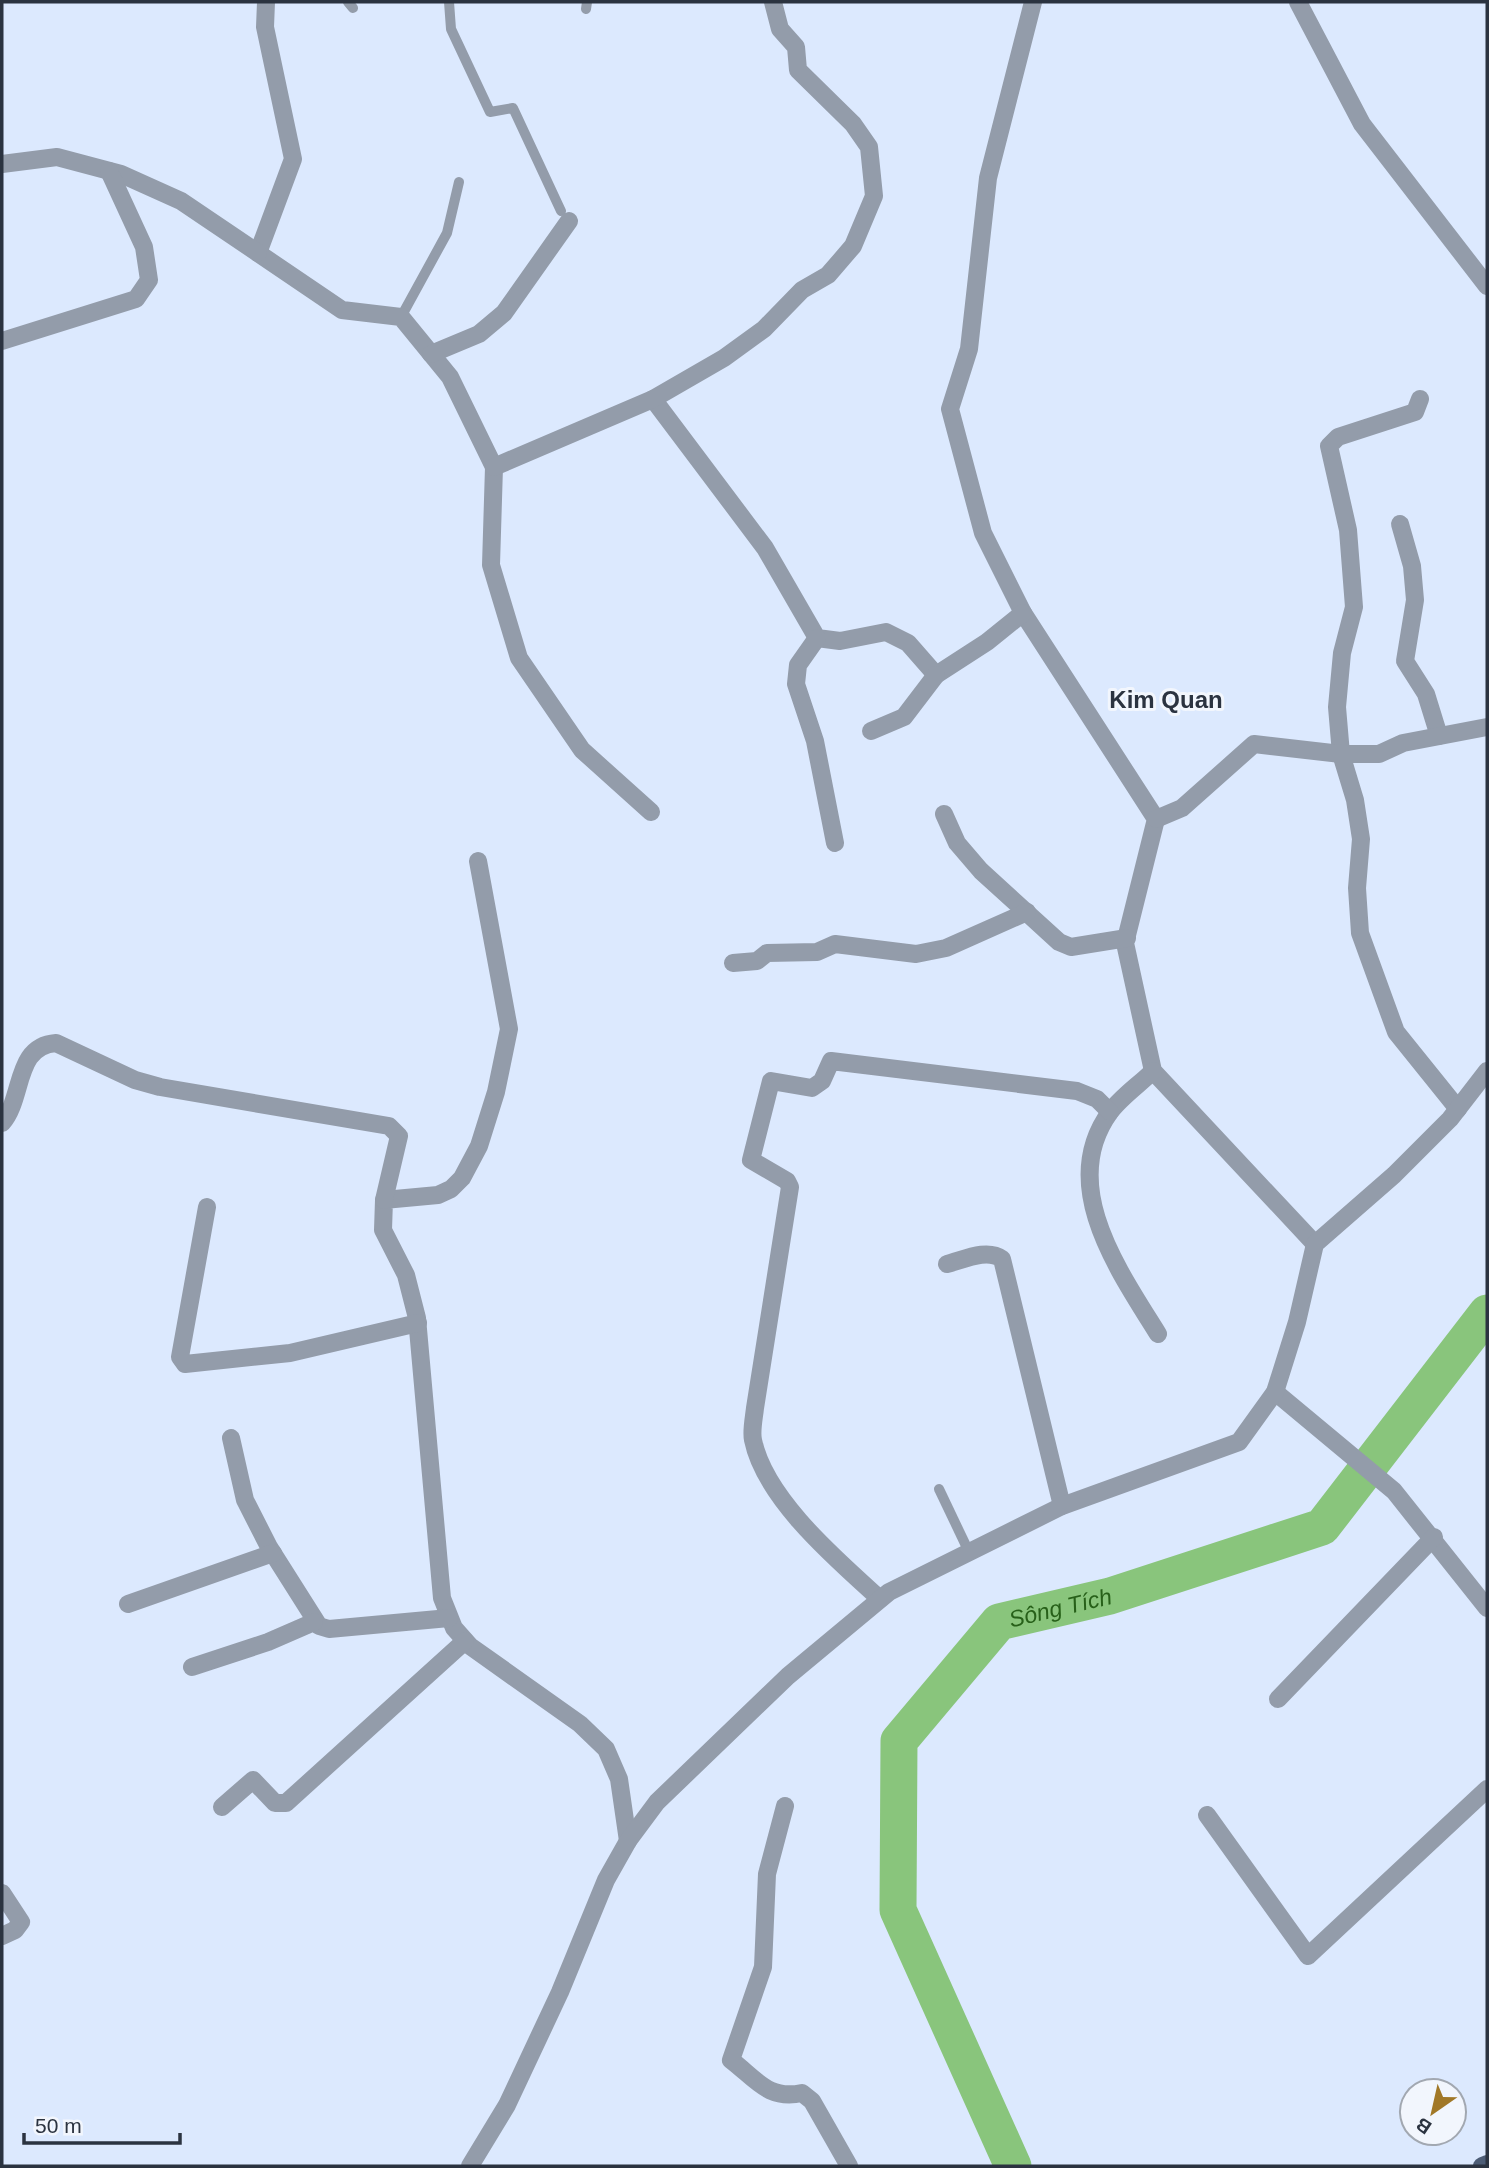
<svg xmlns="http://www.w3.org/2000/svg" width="1489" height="2168" font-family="Helvetica,sans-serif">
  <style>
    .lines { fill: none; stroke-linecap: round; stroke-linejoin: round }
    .river { stroke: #89c57c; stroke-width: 37 }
    .lane { stroke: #939caa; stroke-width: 10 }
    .street { stroke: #939caa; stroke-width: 18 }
    .primary { stroke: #4d5d76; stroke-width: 18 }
    .labels { text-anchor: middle; stroke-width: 6; stroke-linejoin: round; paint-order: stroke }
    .water-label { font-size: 23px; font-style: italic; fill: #276019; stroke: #f2f6fd }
    .quarter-label { font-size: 24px; font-weight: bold; fill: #2b3340; stroke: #f2f6fd }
  </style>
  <rect width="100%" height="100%" fill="#dce9fe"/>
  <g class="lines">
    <path class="river" id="s1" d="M 1013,2166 L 898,1910 L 899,1741 L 999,1622 L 1110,1596 L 1322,1527 L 1487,1313"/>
    <g class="lane">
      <path d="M 348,2 L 353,8"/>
      <path d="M 449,2 L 451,29 L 490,112 L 513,108 L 561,211"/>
      <path d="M 586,9 L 587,2"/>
      <path d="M 401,317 L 447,233 L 459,182"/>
      <path d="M 939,1489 L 969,1552"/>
    </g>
    <g class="street">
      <path d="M 266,2 L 265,27 L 293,159 L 258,253 L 342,310 L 401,317 L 450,377 L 494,467 L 491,565 L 519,658 L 582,750 L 651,812"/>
      <path d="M 1033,2 L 988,178 L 969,349 L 950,409 L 983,533 L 1023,613 L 1156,819 L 1125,943 L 1153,1071 L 1315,1244"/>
      <path d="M 1298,2 L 1362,124 L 1487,286"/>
      <path d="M 2,164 L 57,157 L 121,174 L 181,201 L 258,253"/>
      <path d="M 2,341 L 136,299 L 149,280 L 144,247 L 109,171"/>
      <path d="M 431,354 L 479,334 L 504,313 L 569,221"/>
      <path d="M 653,399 L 765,548 L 817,638 L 840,641 L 886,632 L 908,643 L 936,675 L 987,642 L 1023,613"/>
      <path d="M 1420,399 L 1415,412 L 1338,437 L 1329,446 L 1348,530 L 1354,607 L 1342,653 L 1337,707 L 1341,754 L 1355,800 L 1361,839 L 1357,888 L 1360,933 L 1396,1032 L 1458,1109"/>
      <path d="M 494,467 L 653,399 L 724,358 L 764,329 L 802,290 L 828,275 L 853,246 L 874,196 L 869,147 L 853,124 L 798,70 L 796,47 L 780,29 L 773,2"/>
      <path d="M 1400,524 L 1412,566 L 1415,600 L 1405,661 L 1426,694 L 1439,736"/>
      <path d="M 817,638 L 798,665 L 796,684 L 815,741 L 835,843"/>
      <path d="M 871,731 L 904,717 L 936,675"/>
      <path d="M 944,814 L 957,843 L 981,871 L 1059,942 L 1071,947 L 1127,938"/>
      <path d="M 1156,819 L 1182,808 L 1254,744 L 1341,754 L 1379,754 L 1403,743 L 1487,727"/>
      <path d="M 478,861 L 509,1029 L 496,1092 L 479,1146 L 462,1178 L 451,1189 L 438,1195 L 384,1200 L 383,1230 L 406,1275 L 417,1318 L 442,1598 L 454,1628 L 470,1646 L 580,1724 L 606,1749 L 619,1779 L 628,1841"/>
      <path d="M 733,963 L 757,961 L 767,953 L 817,952 L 835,944 L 916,954 L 946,948 L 1027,912"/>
      <path d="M 1153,1071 C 1140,1084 1121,1097 1110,1112 C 1057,1185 1119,1271 1158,1334"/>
      <path d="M 2,1123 C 24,1098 14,1046 56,1043 L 135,1080 L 160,1087 L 389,1126 L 399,1136 L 384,1200"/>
      <path d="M 207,1207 L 180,1357 L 185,1364 L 290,1353 L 418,1323"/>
      <path d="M 947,1264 C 963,1260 987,1248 1002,1259 L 1062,1506"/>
      <path d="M 1275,1392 L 1394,1491 L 1487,1608"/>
      <path d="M 231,1438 L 245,1500 L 269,1547 L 319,1626 L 329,1629 L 449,1618"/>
      <path d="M 880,1599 C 837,1560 765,1499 753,1440 C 751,1431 754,1418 755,1408 L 790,1187 L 787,1181 L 751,1160 L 771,1081 L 812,1088 L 822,1081 L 831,1061 L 1077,1091 L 1097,1099 L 1110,1112"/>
      <path d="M 128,1604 L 273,1553"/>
      <path d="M 192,1667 L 268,1642 L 314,1622"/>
      <path d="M 1278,1699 L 1434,1537"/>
      <path d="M 785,1806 L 767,1874 L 763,1967 L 731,2060 C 757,2080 768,2100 802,2093 L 812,2101 L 849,2166"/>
      <path d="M 222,1807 L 253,1780 L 275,1803 L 286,1803 L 465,1641"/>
      <path d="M 1207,1815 L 1308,1956 L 1487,1789"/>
      <path d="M 2,1893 L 21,1922 L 15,1930 L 2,1936"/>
      <path d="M 470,2166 L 507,2105 L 560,1992 L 606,1880 L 628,1841 L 657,1802 L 788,1676 L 889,1592 L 1062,1506 L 1239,1442 L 1275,1392 L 1297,1322 L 1315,1244 L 1394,1175 L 1450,1119 L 1487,1071"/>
    </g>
    <path class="primary" d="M 1482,2166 L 1487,2164"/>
  </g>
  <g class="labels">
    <g class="water-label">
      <text dy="8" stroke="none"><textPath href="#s1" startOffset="668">Sông Tích</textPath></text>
    </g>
    <g class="quarter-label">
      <text x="1166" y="708">Kim Quan</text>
    </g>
  </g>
  <rect width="1489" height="2168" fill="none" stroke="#2b3340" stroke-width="7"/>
  <g transform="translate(1433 2112) rotate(214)"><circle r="33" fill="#f2f6fd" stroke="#a2a8b1" stroke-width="2"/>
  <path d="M0-5L12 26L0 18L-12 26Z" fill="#a17827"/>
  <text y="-10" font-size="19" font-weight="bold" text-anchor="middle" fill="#2b3340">B</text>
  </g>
  <path d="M24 2133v10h156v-10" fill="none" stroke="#2b3340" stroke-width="3.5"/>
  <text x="35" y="2133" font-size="21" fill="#2b3340" stroke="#f2f6fd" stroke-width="5" paint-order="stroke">50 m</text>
</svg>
